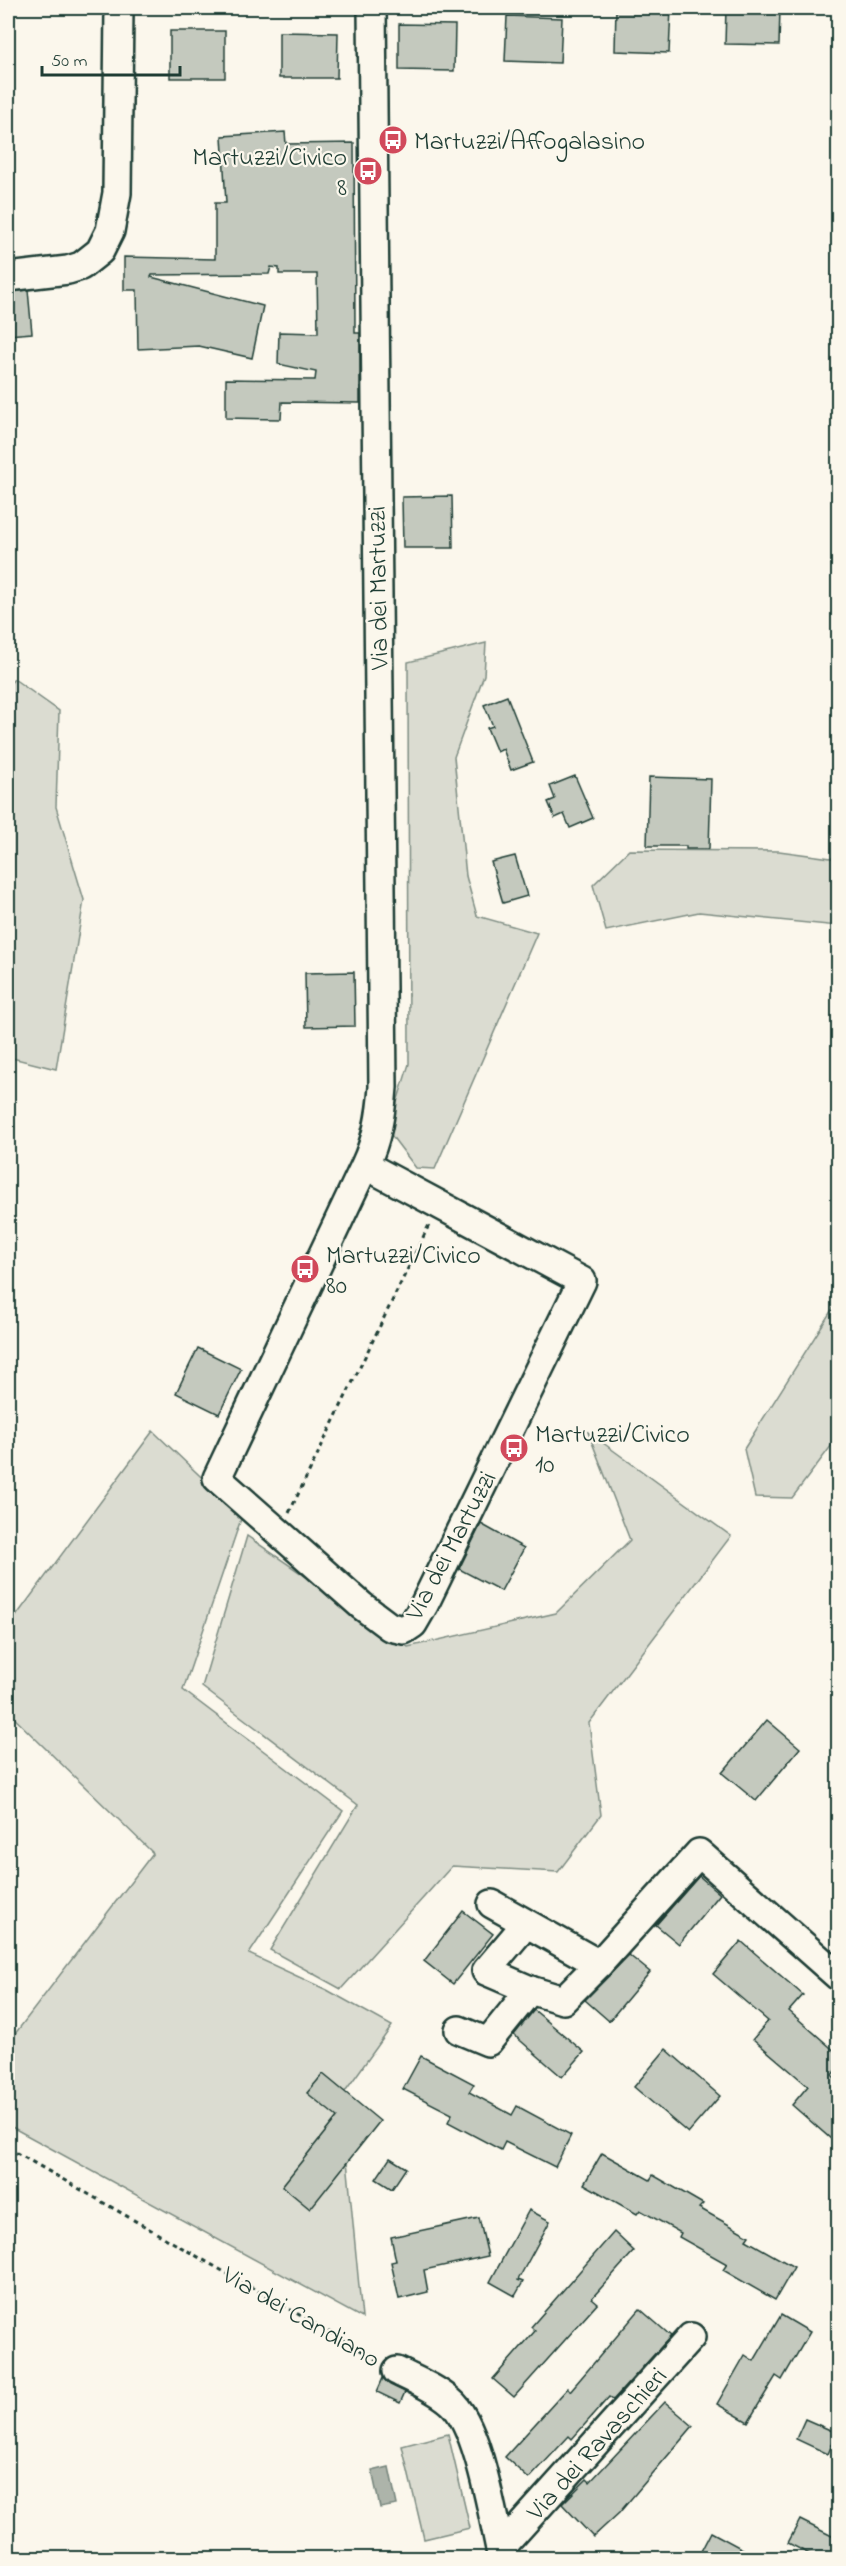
<svg xmlns="http://www.w3.org/2000/svg" width="846" height="2566" font-family="'Indie Flower',sans-serif">
  <style>
    .green { fill: #dbdcd1; stroke: #7d8c82; stroke-width: 1.5 }
    .water { fill: #adb4aa; stroke: #74847b; stroke-width: 1.5 }
    .building { fill: #c4c9be; stroke: #1f3d34; stroke-width: 1.5 }
    .lines { fill: none; stroke-linecap: round; stroke-linejoin: round }
    .minor-casing { stroke: #1f3d34; stroke-width: 32 }
    .path { stroke: #1f3d34; stroke-width: 3; stroke-dasharray: 4.5 4.5; stroke-linecap: butt }
    .minor { stroke: #fbf7ec; stroke-width: 27 }
    .labels { text-anchor: middle; stroke-width: 4.5; stroke-linejoin: round; paint-order: stroke }
    .poi-label { font-size: 26px; fill: #1f3d34; stroke: #fbf7ec; text-anchor: start }
    .street-label { font-size: 26px; fill: #1f3d34; stroke: #fbf7ec }
  </style>
  <rect width="100%" height="100%" fill="#fbf7ec"/>
  <filter id="ink" filterUnits="userSpaceOnUse"><feTurbulence type="fractalNoise" baseFrequency=".0167" numOctaves="2"/><feDisplacementMap in="SourceGraphic" scale="12" xChannelSelector="R" yChannelSelector="G"/><feConvolveMatrix kernelMatrix="1 2 1 2 8 2 1 2 1" color-interpolation-filters="sRGB"/></filter>
  <g filter="url(#ink)">
    <g class="green">
      <path d="M 486,643 L 484,675 L 454,757 L 466,876 L 477,916 L 537,933 L 435,1169 L 416,1168 L 388,1131 L 409,1064 L 408,662 Z"/>
      <path d="M 14,679 L 59,711 L 56,807 L 84,900 L 56,1069 L 8,1057 L 8,686 Z"/>
      <path d="M 629,850 L 779,851 L 838,859 L 838,926 L 699,912 L 606,931 L 593,885 Z"/>
      <path d="M 838,1300 L 838,1437 L 792,1498 L 755,1497 L 744,1449 Z"/>
      <path d="M 153,1431 L 242,1516 L 183,1690 L 343,1811 L 249,1954 L 327,1990 L 392,2026 L 341,2097 L 362,2318 L 8,2125 L 8,2043 L 153,1853 L 8,1712 L 8,1627 Z"/>
      <path d="M 588,1432 L 731,1536 L 589,1723 L 601,1815 L 558,1872 L 452,1866 L 341,1989 L 270,1950 L 358,1805 L 202,1687 L 247,1536 L 408,1647 L 556,1613 L 630,1540 Z"/>
      <path d="M 448,2434 L 470,2528 L 424,2539 L 402,2446 Z"/>
    </g>
    <path class="water" d="M 389,2467 L 397,2505 L 380,2508 L 372,2471 Z"/>
    <g class="building">
      <path d="M 616,8 L 671,8 L 669,53 L 615,51 Z"/>
      <path d="M 726,8 L 780,8 L 779,45 L 725,44 Z"/>
      <path d="M 507,16 L 562,18 L 560,63 L 505,61 Z"/>
      <path d="M 399,24 L 455,25 L 454,71 L 399,70 Z"/>
      <rect x="170" y="31" width="55" height="47"/>
      <path d="M 279,32 L 338,33 L 337,78 L 279,78 Z"/>
      <path d="M 285,132 L 286,144 L 354,143 L 355,333 L 360,333 L 360,403 L 282,402 L 281,419 L 226,418 L 226,379 L 315,380 L 316,372 L 278,364 L 279,332 L 318,333 L 317,274 L 279,274 L 279,268 L 271,267 L 269,274 L 152,275 L 151,277 L 263,306 L 252,358 L 199,346 L 138,349 L 137,290 L 124,290 L 124,257 L 215,259 L 215,203 L 226,203 L 222,136 Z"/>
      <path d="M 28,290 L 32,333 L 8,335 L 8,292 Z"/>
      <path d="M 452,496 L 453,548 L 403,548 L 402,497 Z"/>
      <path d="M 507,696 L 533,762 L 511,770 L 503,749 L 497,752 L 487,728 L 493,726 L 484,705 Z"/>
      <path d="M 575,776 L 593,818 L 570,828 L 564,814 L 555,818 L 548,802 L 555,799 L 550,786 Z"/>
      <path d="M 649,777 L 711,779 L 709,849 L 686,849 L 686,846 L 647,846 Z"/>
      <path d="M 515,856 L 527,896 L 503,903 L 491,862 Z"/>
      <path d="M 354,972 L 355,1026 L 306,1027 L 305,973 Z"/>
      <path d="M 198,1348 L 241,1369 L 219,1414 L 176,1393 Z"/>
      <path d="M 481,1524 L 524,1548 L 501,1591 L 459,1569 Z"/>
      <path d="M 767,1720 L 800,1748 L 756,1801 L 722,1773 Z"/>
      <path d="M 699,1876 L 720,1894 L 679,1944 L 656,1925 Z"/>
      <path d="M 463,1911 L 493,1934 L 453,1984 L 424,1961 Z"/>
      <path d="M 741,1941 L 803,1995 L 789,2011 L 838,2054 L 838,2067 L 832,2075 L 838,2081 L 838,2145 L 792,2105 L 808,2086 L 753,2039 L 768,2021 L 713,1974 Z"/>
      <path d="M 629,1955 L 650,1972 L 609,2021 L 585,2000 Z"/>
      <path d="M 534,2010 L 584,2052 L 562,2077 L 514,2035 Z"/>
      <path d="M 666,2049 L 720,2096 L 688,2133 L 634,2087 Z"/>
      <path d="M 421,2056 L 474,2084 L 469,2092 L 512,2115 L 517,2106 L 571,2135 L 555,2167 L 505,2142 L 501,2150 L 448,2122 L 452,2114 L 403,2089 Z"/>
      <path d="M 323,2074 L 380,2121 L 310,2209 L 282,2186 L 337,2117 L 307,2093 Z"/>
      <path d="M 602,2153 L 650,2180 L 653,2175 L 703,2204 L 699,2208 L 749,2236 L 746,2240 L 794,2267 L 775,2300 L 723,2270 L 727,2264 L 679,2237 L 681,2233 L 640,2210 L 637,2214 L 584,2184 Z"/>
      <path d="M 390,2158 L 406,2168 L 392,2189 L 376,2179 Z"/>
      <path d="M 529,2210 L 550,2221 L 518,2280 L 523,2282 L 515,2296 L 490,2282 Z"/>
      <path d="M 479,2218 L 488,2256 L 424,2270 L 428,2292 L 399,2299 L 391,2262 L 396,2261 L 391,2237 Z"/>
      <path d="M 614,2232 L 634,2251 L 592,2298 L 598,2303 L 514,2397 L 493,2379 L 535,2331 L 531,2327 Z"/>
      <path d="M 640,2309 L 671,2336 L 613,2400 L 609,2397 L 572,2439 L 569,2436 L 529,2479 L 505,2457 L 568,2388 L 570,2391 Z"/>
      <path d="M 781,2315 L 810,2332 L 782,2380 L 776,2376 L 748,2422 L 717,2404 L 745,2355 L 754,2361 Z"/>
      <path d="M 383,2378 L 390,2385 L 405,2392 L 400,2403 L 377,2392 Z"/>
      <path d="M 665,2402 L 693,2426 L 619,2513 L 593,2537 L 562,2504 L 587,2479 L 590,2482 Z"/>
      <path d="M 805,2419 L 837,2433 L 828,2454 L 796,2439 Z"/>
      <path d="M 800,2520 L 838,2539 L 838,2559 L 819,2559 L 788,2543 Z"/>
      <path d="M 711,2532 L 761,2559 L 697,2559 Z"/>
    </g>
    <g class="lines">
      <g class="minor-casing">
        <g id="minor">
          <path d="M 8,277 L 68,270 L 81,266 L 100,251 L 110,231 L 117,193 L 119,8"/>
          <path d="M 365,1165 L 582,1281 L 424,1605 L 413,1624 L 404,1630 L 390,1627 L 362,1606 L 217,1478 L 365,1165 C 377,1140 381,1115 383,1087 L 372,8"/>
          <path d="M 492,1904 L 599,1964"/>
          <path d="M 525,1925 L 486,1971 L 530,1990"/>
          <path d="M 459,2030 L 488,2042 L 530,1990 L 563,2000 L 599,1964 L 699,1853 L 838,1976"/>
          <path d="M 397,2371 C 415,2380 435,2388 450,2401 C 479,2424 493,2520 502,2558"/>
          <path d="M 500,2549 L 691,2337"/>
        </g>
      </g>
      <g class="path">
        <path d="M 289,1513 L 429,1225"/>
        <path d="M 8,2148 L 378,2360"/>
      </g>
      <use href="#minor" class="minor"/>
    </g>
  </g>
  <defs>
    <g id="bus-disc" transform="scale(1.5)"><circle r="9.5" fill="#d1495b" stroke="#fbf7ec"/><path d="M-5-6H5V4H4V6H2V4H-2V6H-4V4H-5ZM-3.5-4V0h7V-4ZM-3.5 1.2v1.5H-2V1.2ZM2 1.2v1.5H3.5V1.2Z" fill="#fff"/></g>
  </defs>
  <g fill-rule="evenodd">
    <use href="#bus-disc" x="393" y="140"/>
    <use href="#bus-disc" x="368" y="171"/>
    <use href="#bus-disc" x="305" y="1269"/>
    <use href="#bus-disc" x="514" y="1448"/>
  </g>
  <g class="labels">
    <g class="poi-label">
      <text x="414" y="149">Martuzzi/Affogalasino</text>
      <text x="347" y="165" text-anchor="end">Martuzzi/Civico<tspan x="347" dy="30">8</tspan></text>
      <text x="326" y="1263">Martuzzi/Civico<tspan x="326" dy="30">80</tspan></text>
      <text x="535" y="1442">Martuzzi/Civico<tspan x="535" dy="30">10</tspan></text>
    </g>
    <g class="street-label">
      <text transform="translate(377 588) rotate(-91)" y="9">Via dei Martuzzi</text>
      <text transform="translate(450 1545) rotate(-62)" y="9">Via dei Martuzzi</text>
      <text transform="translate(302 2316) rotate(30)" y="9">Via dei Candiano</text>
      <text transform="translate(596 2443) rotate(-48)" y="9">Via dei Ravaschieri</text>
    </g>
  </g>
  <rect width="846" height="2566" fill="none" stroke="#fbf7ec" stroke-width="30"/>
  <rect x="15" y="15" width="816" height="2536" fill="none" stroke="#1f3d34" stroke-width="2" filter="url(#ink)"/>
  <path d="M42 66v9h138v-9" fill="none" stroke="#1f3d34" stroke-width="3"/>
  <text x="51" y="66" font-size="18" fill="#1f3d34" stroke="#fbf7ec" stroke-width="4.5" paint-order="stroke">50 m</text>
</svg>
